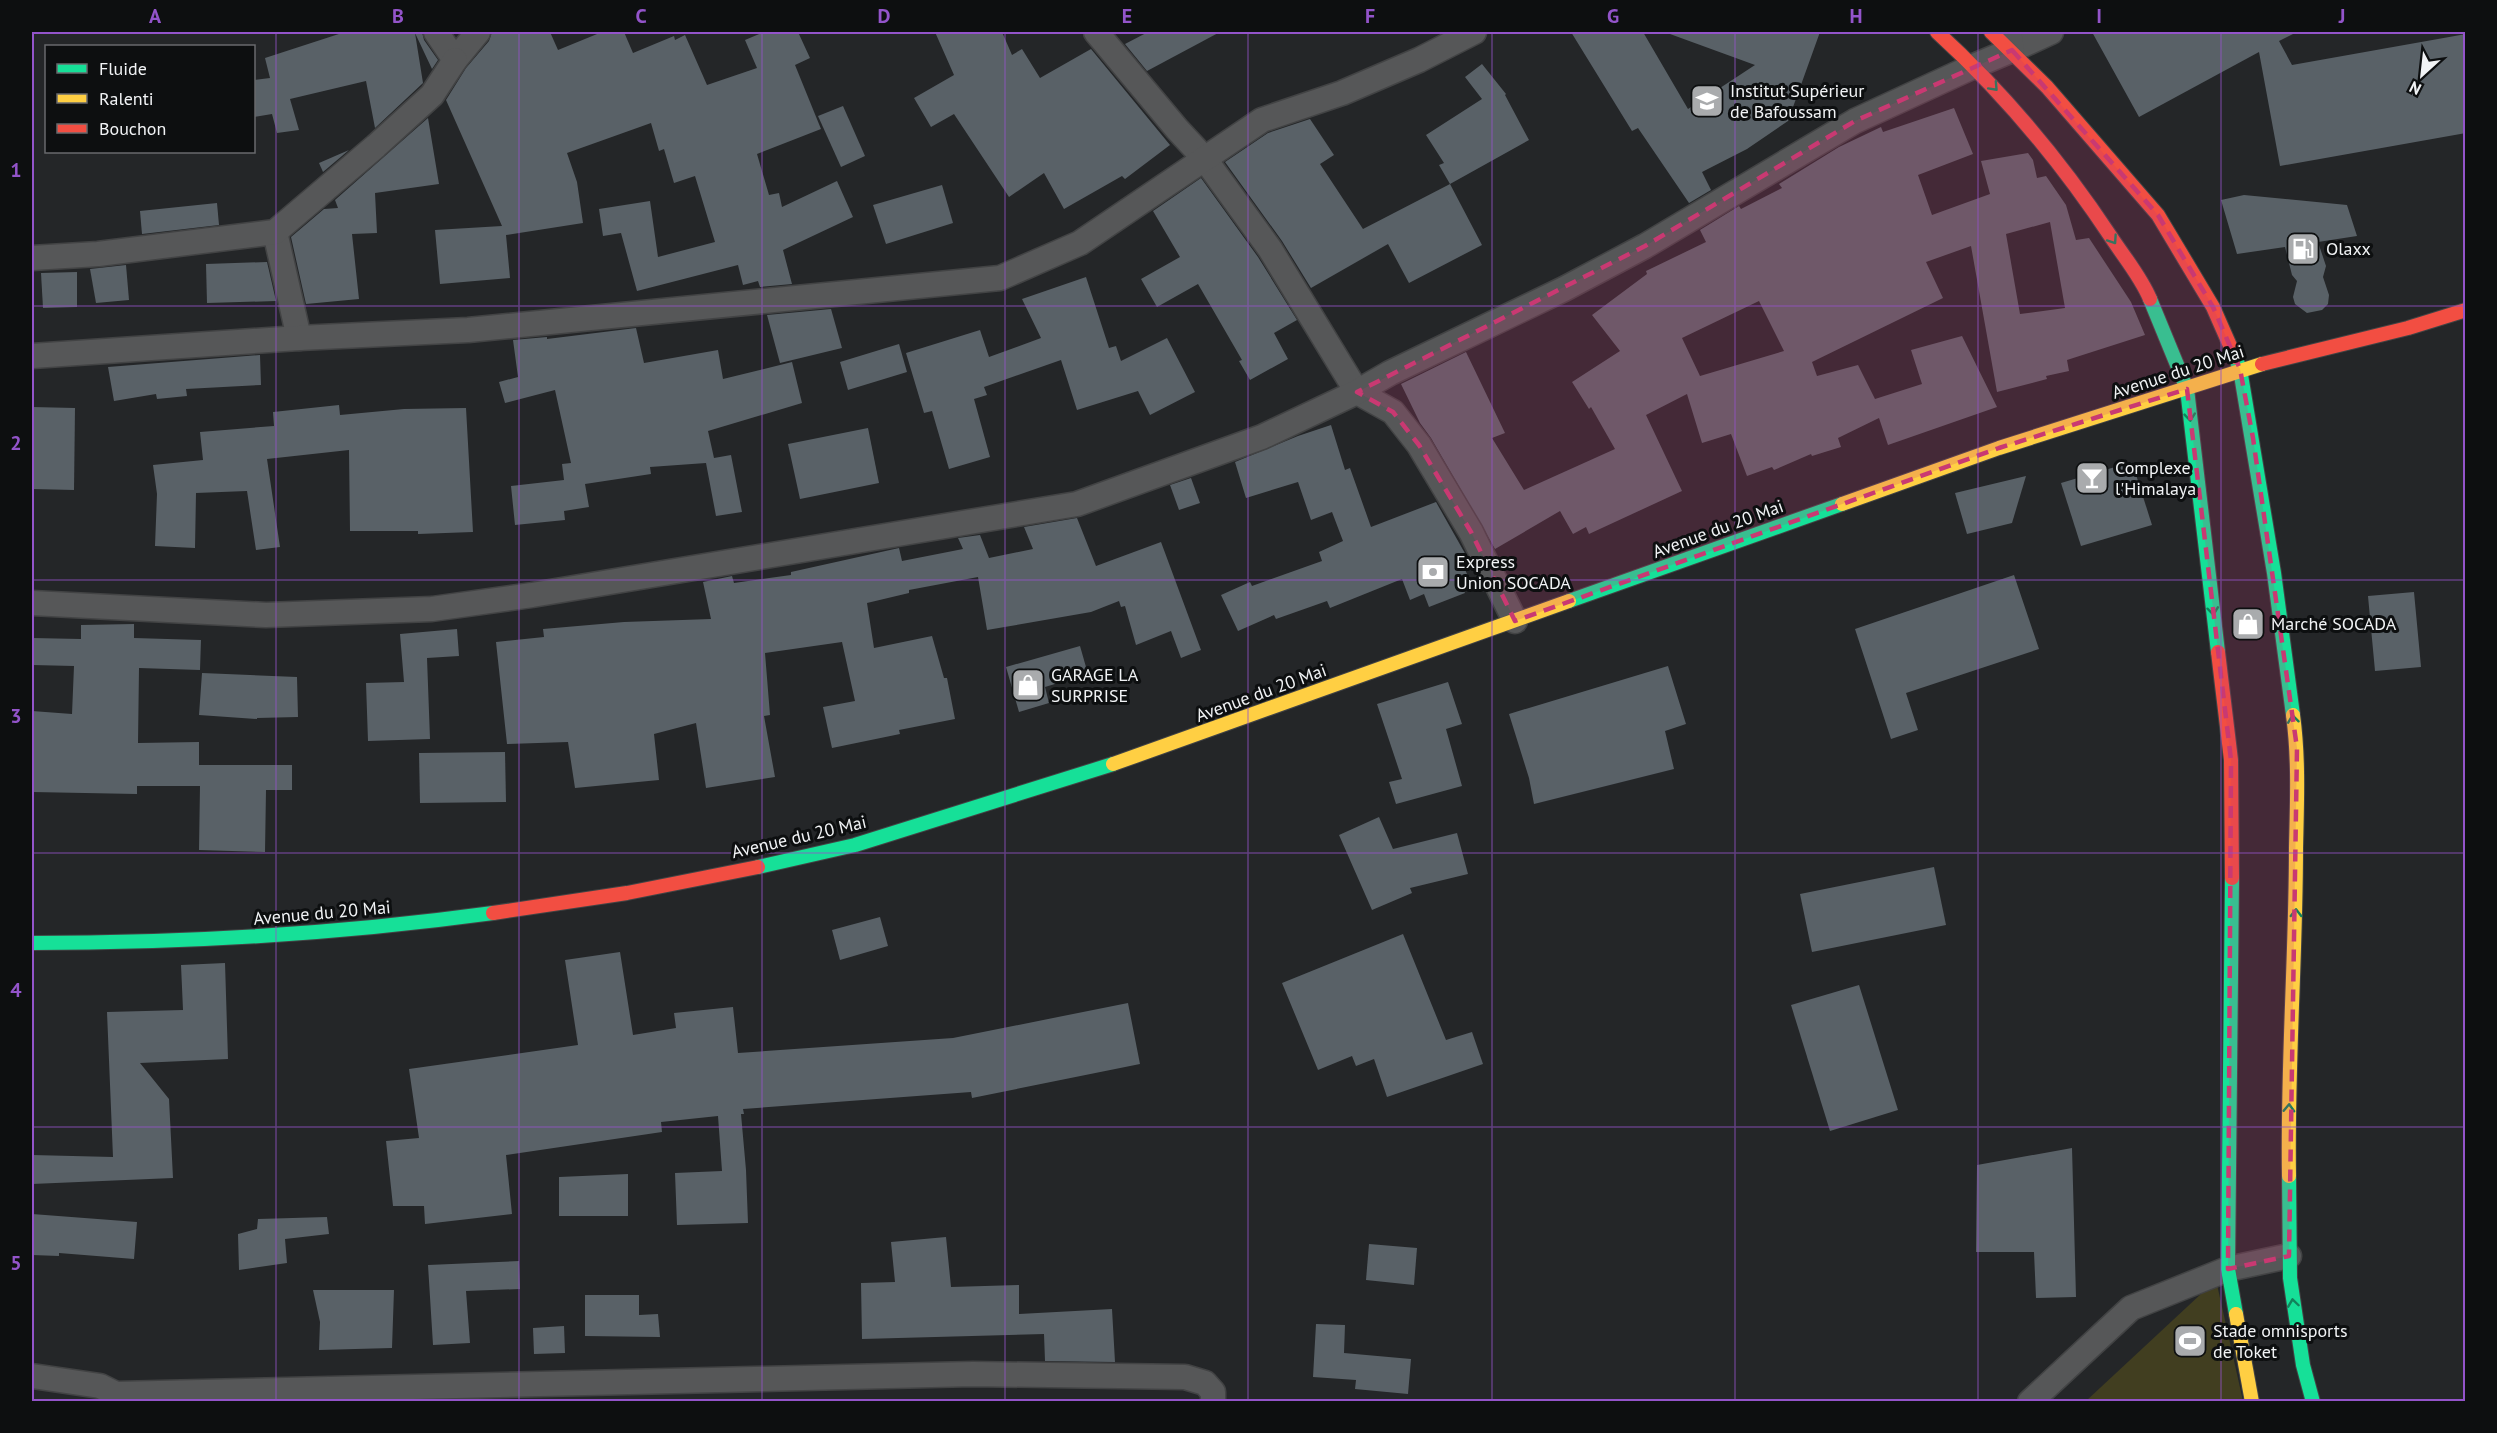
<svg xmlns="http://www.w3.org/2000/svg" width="2497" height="1433" font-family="'PT Sans',sans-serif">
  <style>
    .green { fill: #413e20 }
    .building { fill: #596167; fill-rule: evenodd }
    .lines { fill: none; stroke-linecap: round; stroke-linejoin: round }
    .street-casing { stroke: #424344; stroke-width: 27 }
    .fast-casing { stroke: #424344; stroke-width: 16 }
    .slow-casing { stroke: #424344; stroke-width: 16 }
    .jam-casing { stroke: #424344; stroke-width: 16 }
    .street { stroke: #565758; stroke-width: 24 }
    .fast { stroke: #16e098; stroke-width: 14 }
    .slow { stroke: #ffcf43; stroke-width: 14 }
    .jam { stroke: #f24e42; stroke-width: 14 }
    .oneway { stroke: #12825b }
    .marked { fill: #c93972; fill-opacity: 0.2; stroke: #c93972; stroke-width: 4.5; stroke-dasharray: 12 8; stroke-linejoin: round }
    .grid { fill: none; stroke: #9354ca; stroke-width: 1.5; stroke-opacity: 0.55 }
    .labels { text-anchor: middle; stroke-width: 6; stroke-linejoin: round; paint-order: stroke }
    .poi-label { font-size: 18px; fill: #f1f3f5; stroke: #0d0f10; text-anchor: start }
    .street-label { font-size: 18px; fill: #f1f3f5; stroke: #0d0f10 }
    .neatline { fill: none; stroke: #9354ca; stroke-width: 2 }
    .grid-label { font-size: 20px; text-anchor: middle; font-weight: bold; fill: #9354ca }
  </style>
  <rect width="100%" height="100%" fill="#242628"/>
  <path class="green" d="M 2216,1280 L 2243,1401 L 2086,1401 Z"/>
  <g class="building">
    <path d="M 345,32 L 422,32 L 424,40 L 438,60 L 432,69 L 415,33 L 423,83 L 375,128 L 366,81 L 290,99 L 299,130 L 277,133 L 272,114 L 254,117 L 254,80 L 270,78 L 265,58 Z"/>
    <path d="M 492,32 L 550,32 L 558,50 L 602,32 L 624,32 L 633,53 L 674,36 L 675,40 L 685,35 L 707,85 L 757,68 L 745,40 L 764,32 L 798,32 L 810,58 L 795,65 L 821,129 L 757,154 L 769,195 L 779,193 L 782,207 L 837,181 L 853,217 L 783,250 L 792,284 L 760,287 L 758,281 L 743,285 L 738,265 L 637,291 L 621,233 L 603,236 L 599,209 L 650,201 L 658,257 L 715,242 L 695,176 L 674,183 L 664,149 L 659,151 L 651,123 L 567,153 L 577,182 L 583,223 L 506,235 L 510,278 L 440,284 L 435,230 L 502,226 L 446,100 L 466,68 L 489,41 Z"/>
    <path d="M 935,32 L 1002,32 L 1012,55 L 1022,49 L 1040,78 L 1091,49 L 1170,145 L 1125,179 L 1122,176 L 1064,209 L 1044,173 L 1009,197 L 954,114 L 931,127 L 914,98 L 954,75 Z"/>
    <path d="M 1148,32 L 1220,32 L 1147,71 L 1125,44 Z"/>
    <path d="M 1571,32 L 1643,32 L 1688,109 L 1755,65 L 1670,34 L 1671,32 L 1820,32 L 1788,121 L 1747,149 L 1702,172 L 1711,190 L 1689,203 L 1638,128 L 1632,131 Z"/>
    <path d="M 2092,32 L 2297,32 L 2279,41 L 2292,65 L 2466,34 L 2466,133 L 2280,166 L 2259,52 L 2139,117 Z"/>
    <path d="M 1482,64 L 1506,94 L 1505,95 L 1529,140 L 1450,184 L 1439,165 L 1444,163 L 1426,135 L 1482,99 L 1465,77 Z"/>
    <path d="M 843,106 L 865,156 L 841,167 L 818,116 Z"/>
    <path d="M 1954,108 L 1973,154 L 1918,175 L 1932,215 L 1990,194 L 1981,161 L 2028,153 L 2033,160 L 2037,178 L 2046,176 L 2066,205 L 2076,240 L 2089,238 L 2131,302 L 2145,335 L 2067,360 L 2069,371 L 2046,376 L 2047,379 L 1997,392 L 1971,246 L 1926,262 L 1943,298 L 1812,362 L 1817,376 L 1858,365 L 1875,399 L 1922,384 L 1911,350 L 1962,336 L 1997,407 L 1888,445 L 1879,418 L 1838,438 L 1841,447 L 1812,456 L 1811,454 L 1774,470 L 1772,467 L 1747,476 L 1731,434 L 1702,443 L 1687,394 L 1646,415 L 1682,491 L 1589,534 L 1586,527 L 1573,534 L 1560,511 L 1495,549 L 1431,438 L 1420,423 L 1401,384 L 1466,352 L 1505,433 L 1492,438 L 1524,490 L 1615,449 L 1591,407 L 1589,409 L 1572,382 L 1620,351 L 1592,315 L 1647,274 L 1646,271 L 1706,242 L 1700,230 L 1739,206 L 1741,209 L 1782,188 L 1779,184 L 1839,147 L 1881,127 L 1883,132 ZM 2050,222 L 2065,308 L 2020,314 L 2006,234 ZM 1759,301 L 1784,351 L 1700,376 L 1682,338 Z"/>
    <path d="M 428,118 L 439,184 L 375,193 L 377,233 L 352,234 L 359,299 L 306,304 L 291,237 L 324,209 L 338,208 L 335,200 Z"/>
    <path d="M 1310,119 L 1334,155 L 1320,164 L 1363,229 L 1450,184 L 1482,245 L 1409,283 L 1388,244 L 1311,288 L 1282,241 L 1225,162 L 1268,133 Z"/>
    <path d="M 349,150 L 323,172 L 319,163 Z"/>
    <path d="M 1201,178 L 1258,257 L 1297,320 L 1274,333 L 1288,359 L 1250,380 L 1239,361 L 1242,360 L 1198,284 L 1157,307 L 1141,279 L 1180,257 L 1153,211 Z"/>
    <path d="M 942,185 L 953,223 L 886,244 L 873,205 Z"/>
    <path d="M 2244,195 L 2347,205 L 2357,236 L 2318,242 L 2326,266 L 2323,277 L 2329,295 L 2328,304 L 2322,310 L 2307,313 L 2295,304 L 2293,297 L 2297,281 L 2292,275 L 2285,247 L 2237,254 L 2221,200 Z"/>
    <path d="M 217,203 L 219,225 L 142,234 L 140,211 Z"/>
    <path d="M 267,262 L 276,301 L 207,303 L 206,264 Z"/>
    <path d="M 126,265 L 129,300 L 96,303 L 90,269 Z"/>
    <path d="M 77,272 L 77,307 L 43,308 L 41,273 Z"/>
    <path d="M 1086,277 L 1109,348 L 1116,346 L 1121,361 L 1167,338 L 1195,392 L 1150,415 L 1138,391 L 1077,410 L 1061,360 L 984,387 L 987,395 L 974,399 L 990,457 L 949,469 L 932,411 L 924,413 L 906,353 L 980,330 L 989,357 L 1041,338 L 1022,299 Z"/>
    <path d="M 831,309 L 842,348 L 780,363 L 767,315 Z"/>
    <path d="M 636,328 L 644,363 L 718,350 L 723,379 L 792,362 L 802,403 L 708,431 L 714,458 L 731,455 L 742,512 L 716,516 L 706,463 L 650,467 L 651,474 L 585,484 L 589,507 L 564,511 L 565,520 L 515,525 L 511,486 L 564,480 L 562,464 L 571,463 L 555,390 L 505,403 L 499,382 L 518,377 L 513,340 L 547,337 L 547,339 Z"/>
    <path d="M 899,344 L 907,372 L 848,390 L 840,362 Z"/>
    <path d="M 260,355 L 261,385 L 186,389 L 187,396 L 157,399 L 156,394 L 114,401 L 108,367 Z"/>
    <path d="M 339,405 L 340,415 L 404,409 L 466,408 L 473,532 L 418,534 L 418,531 L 350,531 L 349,450 L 267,459 L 280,547 L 256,550 L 247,491 L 196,493 L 195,548 L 155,546 L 157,494 L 153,465 L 203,460 L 200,432 L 274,426 L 273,412 Z"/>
    <path d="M 32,407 L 75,408 L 74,490 L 32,489 Z"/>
    <path d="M 1331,425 L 1345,470 L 1350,468 L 1371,527 L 1436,502 L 1471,564 L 1464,567 L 1470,581 L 1461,584 L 1465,593 L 1429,607 L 1424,594 L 1410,600 L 1402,579 L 1330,608 L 1327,601 L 1276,619 L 1274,615 L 1238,631 L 1221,595 L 1250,582 L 1252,586 L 1322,561 L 1319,552 L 1343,541 L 1332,512 L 1311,520 L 1298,482 L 1246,498 L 1235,462 L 1298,436 Z"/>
    <path d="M 868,428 L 879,483 L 800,499 L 788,444 Z"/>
    <path d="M 2132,462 L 2152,525 L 2081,546 L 2061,483 Z"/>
    <path d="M 2026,476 L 2012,523 L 1967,534 L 1955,493 Z"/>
    <path d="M 1191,478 L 1200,503 L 1179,510 L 1170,485 Z"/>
    <path d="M 1077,518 L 1096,566 L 1161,542 L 1201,650 L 1181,658 L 1171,631 L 1136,645 L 1125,606 L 1121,607 L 1119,601 L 1091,612 L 987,630 L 978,577 L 909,590 L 909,593 L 867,603 L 874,648 L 932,636 L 944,678 L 947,678 L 955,719 L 899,730 L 900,734 L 832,748 L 823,707 L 855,701 L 842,642 L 765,653 L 770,715 L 764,716 L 775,777 L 706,788 L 696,723 L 654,734 L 659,780 L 575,788 L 568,742 L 507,744 L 496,642 L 544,637 L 543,629 L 624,622 L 711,619 L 703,582 L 732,576 L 734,583 L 791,575 L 791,572 L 899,548 L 902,561 L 963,549 L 958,538 L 980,535 L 989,558 L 1033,549 L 1024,527 Z"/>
    <path d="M 2014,575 L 2039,649 L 1906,693 L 1918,730 L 1891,739 L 1855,629 Z"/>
    <path d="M 2414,592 L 2421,667 L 2375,671 L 2368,596 Z"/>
    <path d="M 134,624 L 134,638 L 201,640 L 200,670 L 139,668 L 138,743 L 199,742 L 199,765 L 292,765 L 292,790 L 266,790 L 265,852 L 199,850 L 200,786 L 137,786 L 137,794 L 32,792 L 32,711 L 72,714 L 74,666 L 32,665 L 32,638 L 81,639 L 81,625 Z"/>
    <path d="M 457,629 L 459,656 L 427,658 L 430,739 L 368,741 L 366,683 L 404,682 L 400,634 Z"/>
    <path d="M 1080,646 L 1088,674 L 1045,687 L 1049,703 L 1019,712 L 1006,667 Z"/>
    <path d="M 1668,666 L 1686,724 L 1665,731 L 1674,769 L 1534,804 L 1529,778 L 1509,714 Z"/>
    <path d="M 202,673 L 297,677 L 298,717 L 257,718 L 257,719 L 199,715 Z"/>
    <path d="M 1448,682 L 1462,724 L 1446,729 L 1462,786 L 1396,804 L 1389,782 L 1402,779 L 1377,704 Z"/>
    <path d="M 505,752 L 506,802 L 420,803 L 419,753 Z"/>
    <path d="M 1379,817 L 1393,849 L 1457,833 L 1468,874 L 1410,888 L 1412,893 L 1372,910 L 1339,835 Z"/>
    <path d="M 1934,867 L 1946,925 L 1812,952 L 1800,894 Z"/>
    <path d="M 880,917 L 888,946 L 840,960 L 832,930 Z"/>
    <path d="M 1403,934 L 1446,1040 L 1472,1032 L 1483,1064 L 1387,1097 L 1374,1059 L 1356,1066 L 1352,1056 L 1318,1070 L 1282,983 Z"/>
    <path d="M 620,952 L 633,1035 L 676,1028 L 674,1013 L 733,1007 L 738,1053 L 953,1038 L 1128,1003 L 1140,1064 L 972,1098 L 971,1092 L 743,1109 L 744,1114 L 741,1114 L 746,1170 L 748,1223 L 677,1225 L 675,1173 L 722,1171 L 718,1116 L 661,1122 L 662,1132 L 506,1155 L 512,1214 L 425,1224 L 424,1206 L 393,1206 L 386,1141 L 419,1138 L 409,1069 L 578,1045 L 565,960 Z"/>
    <path d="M 225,963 L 228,1059 L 140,1063 L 169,1099 L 173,1178 L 32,1184 L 32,1155 L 113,1157 L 107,1012 L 183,1010 L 181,965 Z"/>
    <path d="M 1859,985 L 1898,1110 L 1830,1131 L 1791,1005 Z"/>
    <path d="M 2072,1148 L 2076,1297 L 2036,1298 L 2034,1252 L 1976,1252 L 1977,1165 Z"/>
    <path d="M 628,1174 L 628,1216 L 559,1216 L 559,1177 Z"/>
    <path d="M 32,1214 L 137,1222 L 134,1259 L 59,1253 L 59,1256 L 32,1255 Z"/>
    <path d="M 327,1217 L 329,1234 L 285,1239 L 287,1263 L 239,1270 L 238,1234 L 257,1229 L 258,1219 Z"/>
    <path d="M 946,1237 L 951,1287 L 1019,1285 L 1019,1314 L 1112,1309 L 1115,1362 L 1045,1361 L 1044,1334 L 862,1339 L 861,1283 L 895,1282 L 891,1242 Z"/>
    <path d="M 1369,1244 L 1417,1248 L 1414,1285 L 1366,1280 Z"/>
    <path d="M 519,1261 L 520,1289 L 466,1291 L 470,1343 L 433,1345 L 428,1265 Z"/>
    <path d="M 313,1290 L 394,1290 L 392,1348 L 319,1350 L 320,1322 Z"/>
    <path d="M 585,1295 L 639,1295 L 639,1315 L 658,1314 L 660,1337 L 585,1336 Z"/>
    <path d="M 1316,1324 L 1345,1325 L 1344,1353 L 1411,1359 L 1408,1394 L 1355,1389 L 1356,1380 L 1313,1377 Z"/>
    <path d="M 564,1326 L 565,1353 L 534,1354 L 533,1328 Z"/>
  </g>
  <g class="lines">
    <g class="street-casing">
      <g id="street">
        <path d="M 436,32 L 455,60 L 478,32"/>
        <path d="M 1096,32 L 1177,129 L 1204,158 L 1270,249 L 1357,392 L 1393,412 L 1419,445 L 1471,532 L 1515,621"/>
        <path d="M 2012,50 L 2051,32"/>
        <path d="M 275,232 L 299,338"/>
        <path d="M 32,258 L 98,254 L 275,232 L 376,146 L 432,95 L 455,60"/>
        <path d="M 32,356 L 299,338 L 468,330 L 1000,278 L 1080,243 L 1262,120 L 1342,93 L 1419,60 L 1474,32"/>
        <path d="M 32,603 L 266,615 L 432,609 L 532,595 L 1077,504 L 1262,437 L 1357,392 L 1390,373 L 1564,289 L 1645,246 L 1855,121 L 1974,66 L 2012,50 L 2010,37"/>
        <path d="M 32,1376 L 100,1386 L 116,1394 L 973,1374 L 1185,1377 L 1205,1383 L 1213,1392 L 1213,1402"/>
        <path d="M 2030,1402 L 2131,1308 L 2228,1269 L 2289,1256"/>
      </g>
    </g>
    <g class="fast-casing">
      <g id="fast">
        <path d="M 2150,299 L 2187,389 L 2218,652"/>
        <path d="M 2235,357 L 2240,369 L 2274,573 L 2293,715"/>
        <path d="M 1569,601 L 1842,504"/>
        <path d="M 758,867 L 855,845 L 1113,764"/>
        <path d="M 2232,878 L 2228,1269 L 2236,1314"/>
        <path d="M 32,943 C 187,943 339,934 493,913"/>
        <path d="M 2289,1176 L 2290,1278 L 2303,1365 L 2313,1402"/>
      </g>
    </g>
    <g class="slow-casing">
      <g id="slow">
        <path d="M 1842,504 L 1999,448 L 2262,364"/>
        <path d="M 1113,764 L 1569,601"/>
        <path d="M 2289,1176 C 2287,1067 2296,957 2296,848 C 2297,803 2299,759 2293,715"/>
        <path d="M 2236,1314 L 2252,1402"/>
      </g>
    </g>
    <g class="jam-casing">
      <g id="jam">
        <path d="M 1937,32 C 2005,94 2060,160 2111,237 C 2124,257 2141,277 2150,299"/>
        <path d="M 1991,32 L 2047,87 L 2158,215 L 2213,307 L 2235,357"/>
        <path d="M 2262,364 L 2408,328 L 2466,310"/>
        <path d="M 2218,652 L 2231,760 L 2232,878"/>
        <path d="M 493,913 L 627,893 L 758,867"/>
      </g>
    </g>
    <use href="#street" class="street"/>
    <use href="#fast" class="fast"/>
    <use href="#slow" class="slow"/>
    <use href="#jam" class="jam"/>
  </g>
  <defs><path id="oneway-chevron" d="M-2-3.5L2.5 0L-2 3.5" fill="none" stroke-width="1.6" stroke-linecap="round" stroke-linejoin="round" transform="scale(1.5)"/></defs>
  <g class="oneway">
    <use href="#oneway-chevron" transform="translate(1994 87) rotate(47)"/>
    <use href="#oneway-chevron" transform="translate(2113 240) rotate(56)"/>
    <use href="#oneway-chevron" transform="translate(2190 417) rotate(84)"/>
    <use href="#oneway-chevron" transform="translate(2213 611) rotate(83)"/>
    <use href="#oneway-chevron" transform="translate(2293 719) rotate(-97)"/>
    <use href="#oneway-chevron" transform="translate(2296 913) rotate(-90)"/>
    <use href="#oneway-chevron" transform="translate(2289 1108) rotate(-88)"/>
    <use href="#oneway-chevron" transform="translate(2293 1303) rotate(-98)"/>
  </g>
  <path class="marked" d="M 2012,50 L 2158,215 L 2213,307 L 2240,369 L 2253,438 L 2297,748 L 2289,1256 L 2228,1269 L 2231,760 L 2187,389 L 1999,448 L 1515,621 L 1471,532 L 1419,445 L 1393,412 L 1357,392 L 1645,246 L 1855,121 Z"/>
  <path class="grid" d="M 276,32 L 276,1402M 519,32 L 519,1402M 762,32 L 762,1402M 1005,32 L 1005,1402M 1248,32 L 1248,1402M 1492,32 L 1492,1402M 1735,32 L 1735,1402M 1978,32 L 1978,1402M 2221,32 L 2221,1402M 32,306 L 2466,306M 32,580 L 2466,580M 32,853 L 2466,853M 32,1127 L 2466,1127"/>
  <defs>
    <g id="university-square" transform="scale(1.725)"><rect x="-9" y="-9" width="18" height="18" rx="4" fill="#a9abad" stroke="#0d0f10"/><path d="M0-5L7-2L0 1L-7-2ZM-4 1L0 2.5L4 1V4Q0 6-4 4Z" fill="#fff"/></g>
    <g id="fuel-square" transform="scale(1.725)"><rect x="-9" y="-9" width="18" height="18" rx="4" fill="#a9abad" stroke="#0d0f10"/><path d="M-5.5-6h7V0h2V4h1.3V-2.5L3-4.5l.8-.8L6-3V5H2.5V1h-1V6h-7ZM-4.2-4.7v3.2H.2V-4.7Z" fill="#fff"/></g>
    <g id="bar-square" transform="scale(1.725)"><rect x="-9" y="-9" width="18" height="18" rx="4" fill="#a9abad" stroke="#0d0f10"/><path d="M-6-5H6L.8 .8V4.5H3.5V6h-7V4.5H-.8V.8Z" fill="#fff"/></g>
    <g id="bank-square" transform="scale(1.725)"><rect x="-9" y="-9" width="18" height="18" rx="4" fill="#a9abad" stroke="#0d0f10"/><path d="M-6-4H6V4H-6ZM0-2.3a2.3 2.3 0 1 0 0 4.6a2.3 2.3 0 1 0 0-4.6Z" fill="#fff"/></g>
    <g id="shop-square" transform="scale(1.725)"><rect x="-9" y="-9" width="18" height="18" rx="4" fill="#a9abad" stroke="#0d0f10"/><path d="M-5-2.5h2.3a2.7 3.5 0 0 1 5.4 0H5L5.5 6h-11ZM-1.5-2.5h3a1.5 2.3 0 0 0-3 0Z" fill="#fff"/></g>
    <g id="stadium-square" transform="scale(1.725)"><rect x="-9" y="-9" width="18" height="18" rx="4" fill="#a9abad" stroke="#0d0f10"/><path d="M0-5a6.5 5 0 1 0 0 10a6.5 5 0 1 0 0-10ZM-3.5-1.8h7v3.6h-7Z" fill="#fff"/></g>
  </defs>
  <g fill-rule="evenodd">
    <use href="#university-square" x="1707" y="101"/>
    <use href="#fuel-square" x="2303" y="249"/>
    <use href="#bar-square" x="2092" y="478"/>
    <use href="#bank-square" x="1433" y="572"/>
    <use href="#shop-square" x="2248" y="624"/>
    <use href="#shop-square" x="1028" y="685"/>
    <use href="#stadium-square" x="2190" y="1341"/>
  </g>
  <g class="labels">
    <g class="poi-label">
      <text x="1730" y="97">Institut Supérieur<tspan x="1730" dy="21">de Bafoussam</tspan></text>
      <text x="2326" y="255">Olaxx</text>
      <text x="2115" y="474">Complexe<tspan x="2115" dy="21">l'Himalaya</tspan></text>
      <text x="1456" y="568">Express<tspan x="1456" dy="21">Union SOCADA</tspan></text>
      <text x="2271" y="630">Marché SOCADA</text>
      <text x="1051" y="681">GARAGE LA<tspan x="1051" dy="21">SURPRISE</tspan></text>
      <text x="2213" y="1337">Stade omnisports<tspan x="2213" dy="21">de Toket</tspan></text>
    </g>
    <g class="street-label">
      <text transform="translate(2178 372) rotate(-18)" y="6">Avenue du 20 Mai</text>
      <text transform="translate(1718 529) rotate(-20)" y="6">Avenue du 20 Mai</text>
      <text transform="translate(1261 693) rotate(-20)" y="6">Avenue du 20 Mai</text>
      <text transform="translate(799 837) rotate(-13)" y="6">Avenue du 20 Mai</text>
      <text transform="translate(322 913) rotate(-5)" y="6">Avenue du 20 Mai</text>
    </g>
  </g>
  <rect width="2497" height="1433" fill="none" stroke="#0d0f10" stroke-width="66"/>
  <rect x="45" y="45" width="210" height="108" fill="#0d0f10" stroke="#686a6c" stroke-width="1.5"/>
  <rect x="57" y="64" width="30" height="9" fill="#16e098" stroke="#686a6c" stroke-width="1.5"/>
  <text x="99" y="75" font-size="18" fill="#f1f3f5">Fluide</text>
  <rect x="57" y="94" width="30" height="9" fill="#ffcf43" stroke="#686a6c" stroke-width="1.5"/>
  <text x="99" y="105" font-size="18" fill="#f1f3f5">Ralenti</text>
  <rect x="57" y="124" width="30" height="9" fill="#f24e42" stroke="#686a6c" stroke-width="1.5"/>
  <text x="99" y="135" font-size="18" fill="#f1f3f5">Bouchon</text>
  <g transform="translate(2422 75) rotate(207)" stroke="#0d0f10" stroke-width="4.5" paint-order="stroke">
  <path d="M0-4.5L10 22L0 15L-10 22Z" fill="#f1f3f5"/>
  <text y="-9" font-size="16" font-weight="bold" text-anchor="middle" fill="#f1f3f5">N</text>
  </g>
  <rect x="33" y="33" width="2431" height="1367" class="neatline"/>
  <g class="grid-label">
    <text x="155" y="23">A</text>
    <text x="398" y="23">B</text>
    <text x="641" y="23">C</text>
    <text x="884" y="23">D</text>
    <text x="1127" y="23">E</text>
    <text x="1370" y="23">F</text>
    <text x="1613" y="23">G</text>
    <text x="1856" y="23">H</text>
    <text x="2099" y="23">I</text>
    <text x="2342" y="23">J</text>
    <text x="16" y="177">1</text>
    <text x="16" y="450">2</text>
    <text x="16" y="723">3</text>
    <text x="16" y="997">4</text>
    <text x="16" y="1270">5</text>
  </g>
</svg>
